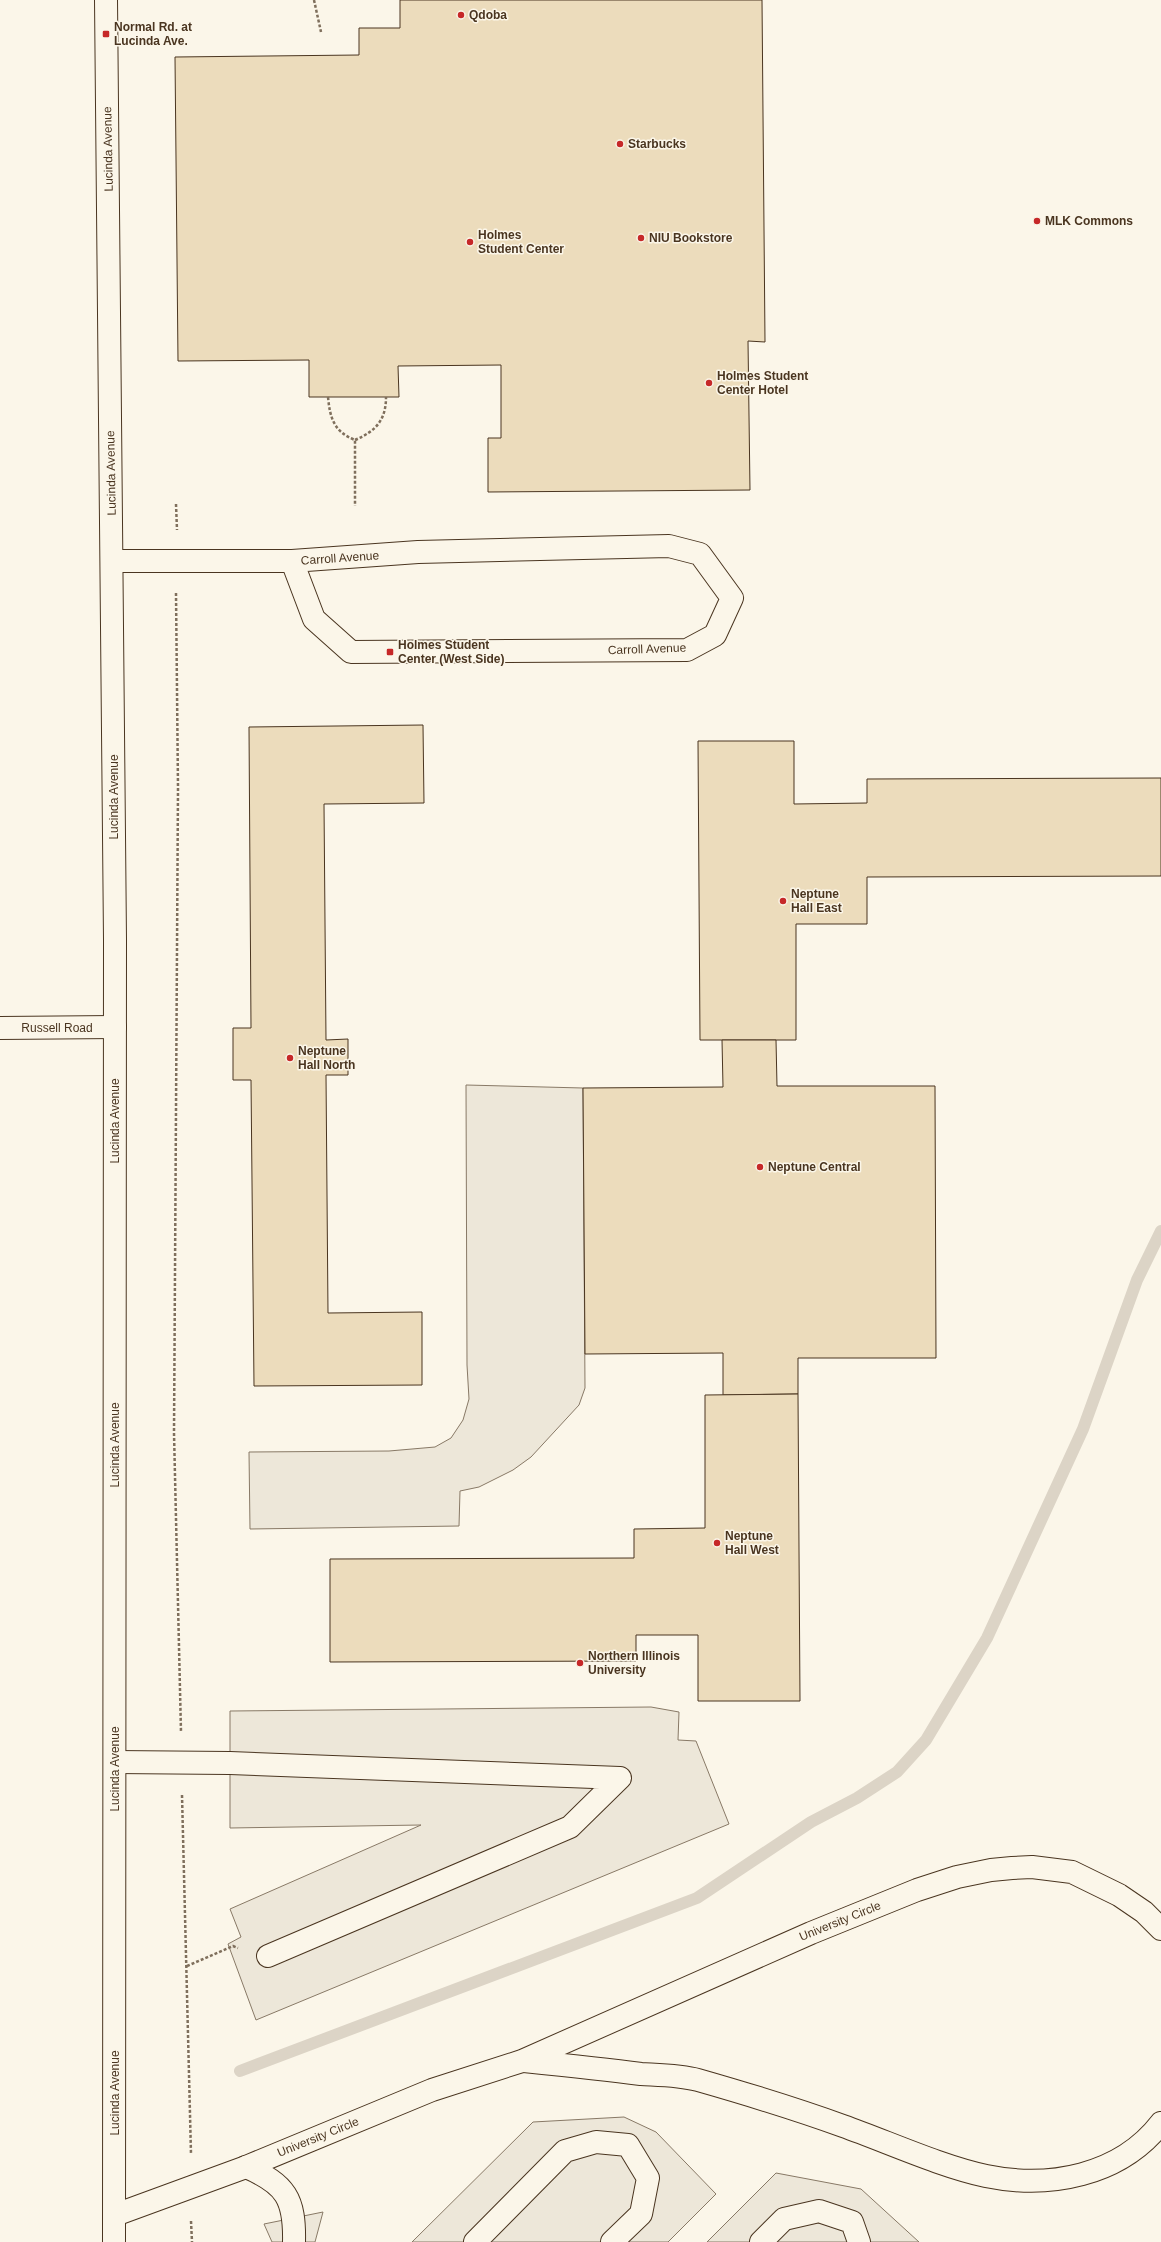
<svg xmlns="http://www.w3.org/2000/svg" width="1161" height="2242" font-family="Arial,sans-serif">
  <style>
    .parking { fill: #ede7d9; stroke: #887966 }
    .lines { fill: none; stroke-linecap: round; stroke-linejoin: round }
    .stream { stroke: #dcd4c6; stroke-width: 12 }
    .building { fill: #ecdcbc; stroke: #4a3520 }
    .minor-casing { stroke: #4a3520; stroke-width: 24 }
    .path { stroke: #7f6f5c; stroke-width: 2.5; stroke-dasharray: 3 2; stroke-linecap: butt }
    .minor { stroke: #fbf6e9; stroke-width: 22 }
    .poi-dot { fill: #c62828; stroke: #fbf6e9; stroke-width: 1.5 }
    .labels { text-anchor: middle; stroke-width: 3; stroke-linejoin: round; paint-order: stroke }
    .poi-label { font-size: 12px; font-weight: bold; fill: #4a3520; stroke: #fbf6e9; text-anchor: start }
    .street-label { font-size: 12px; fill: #4a3520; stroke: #fbf6e9 }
  </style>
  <rect width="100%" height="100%" fill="#fbf6e9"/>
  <g class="parking">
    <path d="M 466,1085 L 583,1088 L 585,1388 L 579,1405 L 531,1457 L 513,1470 L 479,1487 L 460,1491 L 459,1526 L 250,1529 L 249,1452 L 389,1451 L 435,1447 L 451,1438 L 463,1420 L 469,1399 L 467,1365 Z"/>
    <path d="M 651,1707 L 679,1712 L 678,1740 L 696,1741 L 729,1824 L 256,2020 L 228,1944 L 241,1937 L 230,1909 L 421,1825 L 230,1828 L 230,1711 Z"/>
    <path d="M 624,2117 L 656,2132 L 716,2194 L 668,2242 L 412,2242 L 533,2122 Z"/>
    <path d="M 776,2173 L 861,2189 L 919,2242 L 707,2242 Z"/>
    <path d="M 323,2212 L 315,2242 L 272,2242 L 264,2224 Z"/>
  </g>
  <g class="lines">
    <path class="stream" d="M 240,2071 L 697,1898 L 811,1822 L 857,1798 L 897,1772 L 926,1740 L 987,1638 L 1083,1429 L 1137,1280 L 1161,1231"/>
  </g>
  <g class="building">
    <path d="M 400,0 L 762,0 L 765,342 L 748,341 L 750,490 L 488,492 L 488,438 L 501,438 L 501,365 L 398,366 L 399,397 L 309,397 L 309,360 L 178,361 L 175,57 L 359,55 L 359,28 L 400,28 Z"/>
    <path d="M 423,725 L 424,803 L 324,804 L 326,1040 L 348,1039 L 348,1075 L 326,1075 L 328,1313 L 422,1312 L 422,1385 L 254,1386 L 251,1080 L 233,1080 L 233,1028 L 251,1028 L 249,727 Z"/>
    <path d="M 698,741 L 794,741 L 794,804 L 867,803 L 867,779 L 1161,778 L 1161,876 L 867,877 L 867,924 L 796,924 L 796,1040 L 700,1040 Z"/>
    <path d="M 722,1040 L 776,1040 L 777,1086 L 935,1086 L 936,1358 L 798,1358 L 798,1394 L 723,1395 L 723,1353 L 585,1354 L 583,1088 L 723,1087 Z"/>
    <path d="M 798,1394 L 800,1701 L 698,1701 L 698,1635 L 636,1635 L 636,1661 L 330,1662 L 330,1559 L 634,1558 L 634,1529 L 705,1528 L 705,1395 Z"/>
  </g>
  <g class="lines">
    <g class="minor-casing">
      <g id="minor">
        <path d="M 106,0 L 115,940 L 114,2242"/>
        <path d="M 112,561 L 292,561 L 418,552 L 669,546 L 700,554 L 732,598 L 715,635 L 687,650 L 351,652 L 314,619 L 292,561"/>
        <path d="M 0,1028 L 115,1027"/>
        <path d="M 115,1762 L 230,1763 L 620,1778 L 570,1827 L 268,1956"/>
        <path d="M 524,2061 C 563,2065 602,2069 641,2074 C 659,2075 680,2075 698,2080 C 747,2094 796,2109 843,2126 C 888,2142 940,2166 986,2176 C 1049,2189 1120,2176 1161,2123"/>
        <path d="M 246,2167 C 286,2184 295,2199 294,2242"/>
        <path d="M 115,2215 L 246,2167 L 432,2090 L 522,2061 L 811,1933 L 917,1890 L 957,1877 L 991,1870 L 1012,1868 L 1032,1867 L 1072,1872 L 1119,1895 L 1144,1912 L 1161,1929"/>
        <path d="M 475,2242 L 565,2151 L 596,2142 L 628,2145 L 648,2178 L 641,2214 L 612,2242"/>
        <path d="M 761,2242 L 784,2219 L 819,2211 L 852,2222 L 859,2242"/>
      </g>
    </g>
    <g class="path">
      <path d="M 314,0 L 321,32"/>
      <path d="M 328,397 C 330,418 334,432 355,440 L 355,506"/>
      <path d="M 355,440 C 376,431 386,420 386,397"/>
      <path d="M 176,504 L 177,530"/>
      <path d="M 176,593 L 178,788 L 174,1433 L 181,1732"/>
      <path d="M 182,1795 L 191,2154"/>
      <path d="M 187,1966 L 233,1946 L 238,1948"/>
      <path d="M 191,2221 L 192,2242"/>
    </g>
    <use href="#minor" class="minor"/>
  </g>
  <g class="poi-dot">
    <circle cx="461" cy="15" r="4"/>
    <rect x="102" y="30" width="8" height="8" rx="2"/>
    <circle cx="620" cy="144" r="4"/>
    <circle cx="1037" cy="221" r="4"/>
    <circle cx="641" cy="238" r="4"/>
    <circle cx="470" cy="242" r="4"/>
    <circle cx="709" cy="383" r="4"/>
    <rect x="386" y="648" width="8" height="8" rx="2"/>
    <circle cx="783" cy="901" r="4"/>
    <circle cx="290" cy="1058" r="4"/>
    <circle cx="760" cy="1167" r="4"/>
    <circle cx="717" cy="1543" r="4"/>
    <circle cx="580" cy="1663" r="4"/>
  </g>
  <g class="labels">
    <g class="poi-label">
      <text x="469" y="19">Qdoba</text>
      <text x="114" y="31">Normal Rd. at<tspan x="114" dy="14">Lucinda Ave.</tspan></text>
      <text x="628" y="148">Starbucks</text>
      <text x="1045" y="225">MLK Commons</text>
      <text x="478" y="239">Holmes<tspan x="478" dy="14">Student Center</tspan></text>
      <text x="649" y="242">NIU Bookstore</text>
      <text x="717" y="380">Holmes Student<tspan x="717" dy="14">Center Hotel</tspan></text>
      <text x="398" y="649">Holmes Student<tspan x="398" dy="14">Center (West Side)</tspan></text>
      <text x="791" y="898">Neptune<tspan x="791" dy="14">Hall East</tspan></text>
      <text x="298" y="1055">Neptune<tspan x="298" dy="14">Hall North</tspan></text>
      <text x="768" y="1171">Neptune Central</text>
      <text x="725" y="1540">Neptune<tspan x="725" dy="14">Hall West</tspan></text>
      <text x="588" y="1660">Northern Illinois<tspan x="588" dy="14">University</tspan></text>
    </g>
    <g class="street-label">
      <text transform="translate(108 149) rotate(-91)" y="4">Lucinda Avenue</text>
      <text transform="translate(111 473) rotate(-91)" y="4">Lucinda Avenue</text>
      <text transform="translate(340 558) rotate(-4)" y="4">Carroll Avenue</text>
      <text transform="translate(647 649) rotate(-2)" y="4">Carroll Avenue</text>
      <text transform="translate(114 797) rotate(-90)" y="4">Lucinda Avenue</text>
      <text x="57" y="1032">Russell Road</text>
      <text transform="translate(115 1121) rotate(-90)" y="4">Lucinda Avenue</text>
      <text transform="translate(115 1445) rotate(-90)" y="4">Lucinda Avenue</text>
      <text transform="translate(115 1769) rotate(-90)" y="4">Lucinda Avenue</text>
      <text transform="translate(840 1921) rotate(-22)" y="4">University Circle</text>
      <text transform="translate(115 2093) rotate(-90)" y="4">Lucinda Avenue</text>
      <text transform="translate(318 2137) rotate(-22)" y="4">University Circle</text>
    </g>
  </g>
</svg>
